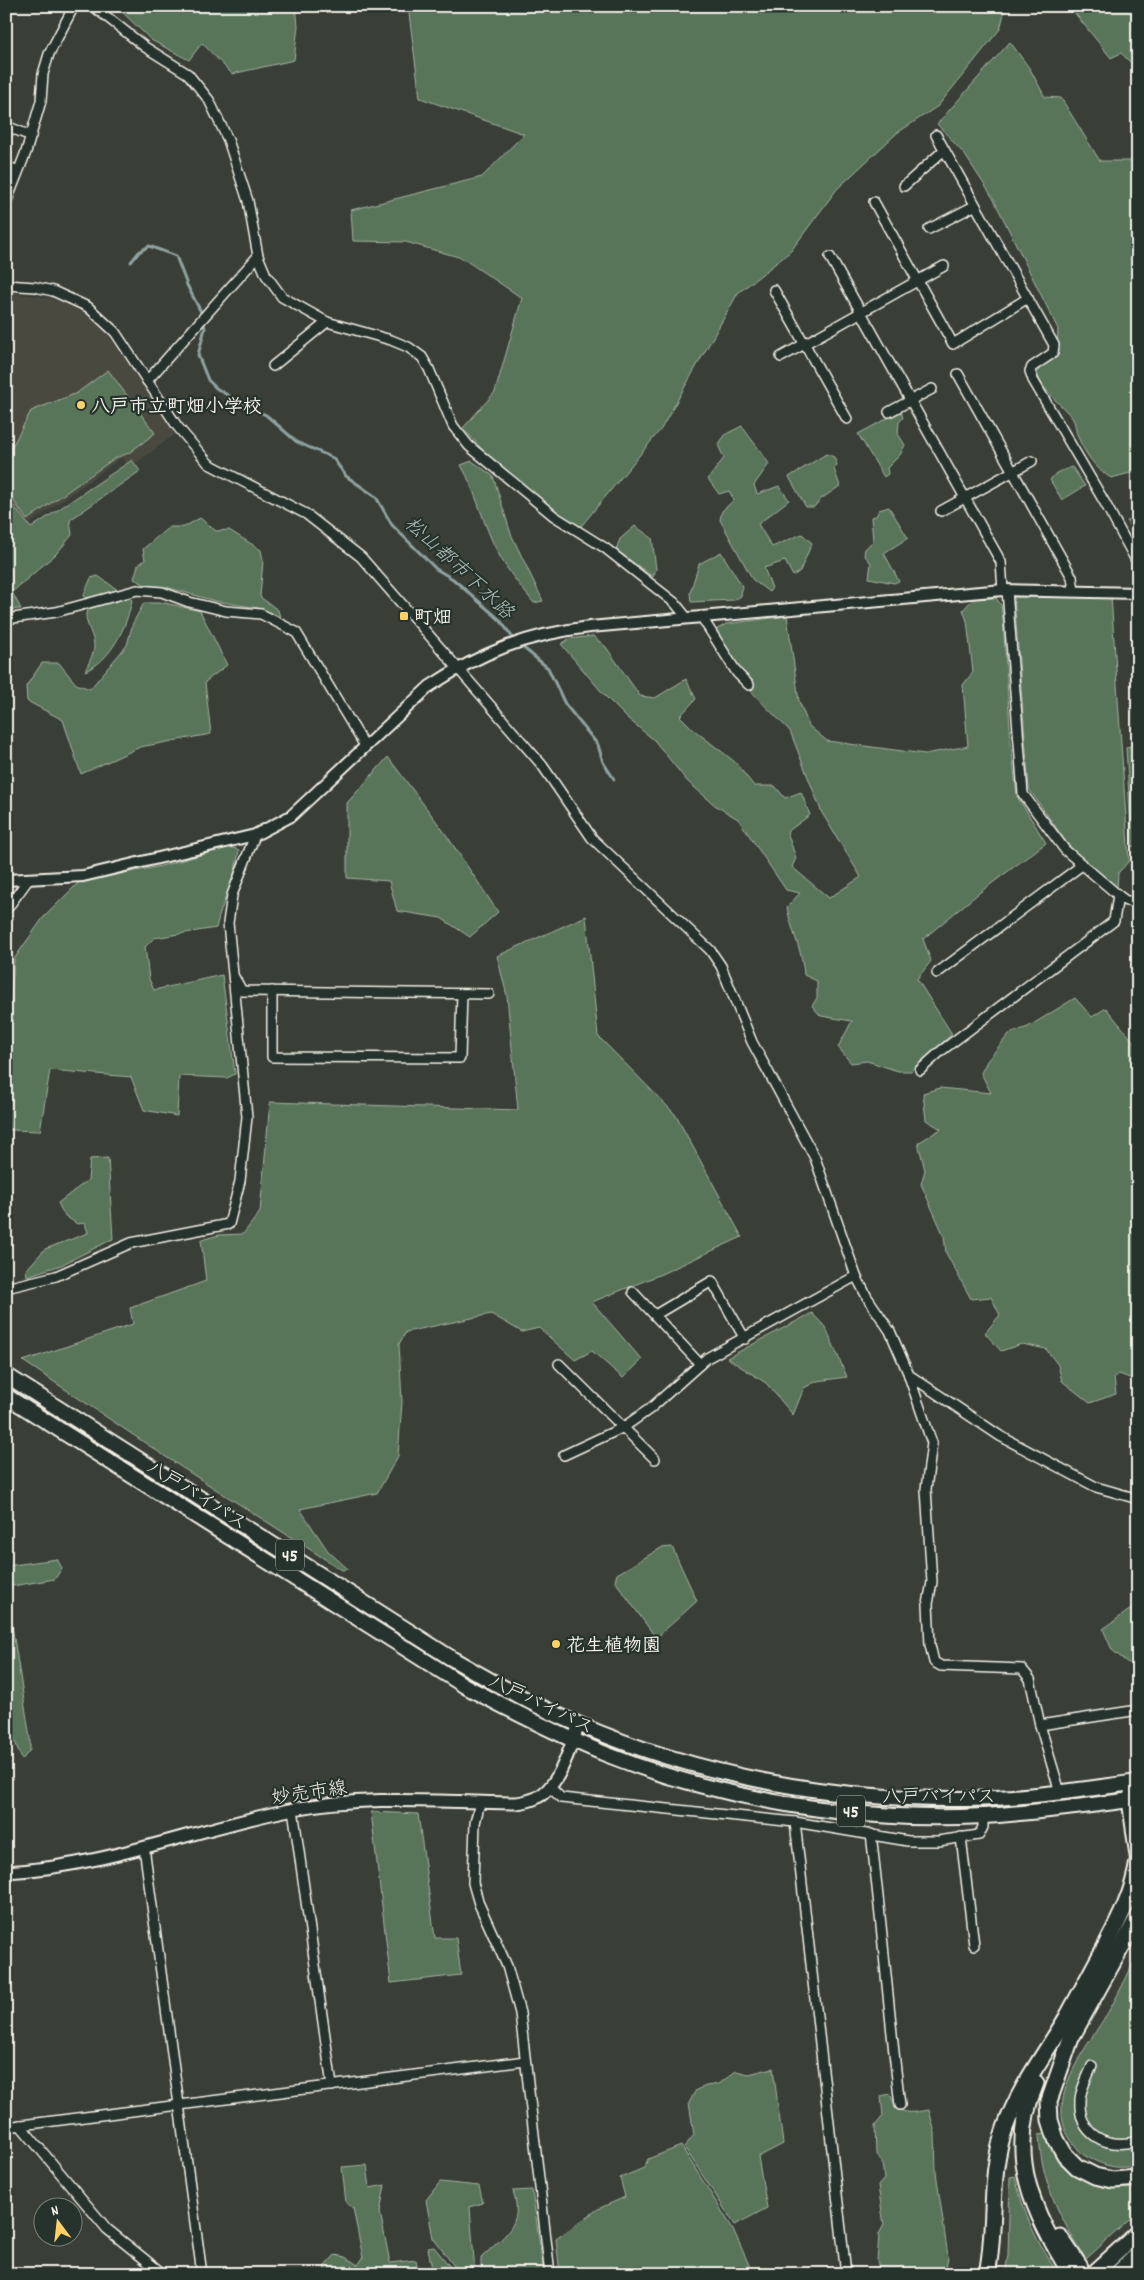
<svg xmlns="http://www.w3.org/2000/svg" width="1144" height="2280" font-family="Dekko,'Klee One',sans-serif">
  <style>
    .built { fill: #494a41 }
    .green { fill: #59745a; stroke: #a6b2a1 }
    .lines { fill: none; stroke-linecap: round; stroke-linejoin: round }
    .stream { stroke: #8fa2a1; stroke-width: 3 }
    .minor-casing { stroke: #f4f1e8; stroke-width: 12 }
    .tertiary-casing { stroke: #f4f1e8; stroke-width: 14 }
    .secondary-casing { stroke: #f4f1e8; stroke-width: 15 }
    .trunk-casing { stroke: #f4f1e8; stroke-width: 18 }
    .motorway-casing { stroke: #f4f1e8; stroke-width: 19 }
    .minor { stroke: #26332d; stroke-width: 9 }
    .tertiary { stroke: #26332d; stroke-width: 10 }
    .secondary { stroke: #26332d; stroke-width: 11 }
    .trunk { stroke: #26332d; stroke-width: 14 }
    .motorway { stroke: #26332d; stroke-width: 15 }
    .poi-dot { fill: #ffd166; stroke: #26332d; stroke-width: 2 }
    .labels { text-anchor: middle; stroke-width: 4.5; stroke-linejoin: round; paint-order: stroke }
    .shield { fill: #26332d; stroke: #b6b8b0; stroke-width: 1 }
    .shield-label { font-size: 18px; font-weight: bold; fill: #f4f1e8 }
    .poi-label { font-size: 19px; font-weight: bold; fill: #f4f1e8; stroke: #26332d; text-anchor: start }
    .street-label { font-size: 19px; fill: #f4f1e8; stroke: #26332d }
    .water-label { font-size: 20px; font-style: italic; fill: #b0bcb9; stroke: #26332d }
  </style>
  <rect width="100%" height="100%" fill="#393f37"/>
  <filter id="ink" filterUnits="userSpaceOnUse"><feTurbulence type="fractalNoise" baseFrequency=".02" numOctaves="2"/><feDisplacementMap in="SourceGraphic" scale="10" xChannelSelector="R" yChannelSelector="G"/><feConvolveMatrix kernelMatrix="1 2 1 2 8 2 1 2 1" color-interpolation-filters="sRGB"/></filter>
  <g filter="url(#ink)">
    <path class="built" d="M 6,292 L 48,298 L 71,304 L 86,313 L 109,335 L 175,434 L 131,467 L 121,458 L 18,532 L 6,515 Z"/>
    <g class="green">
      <path d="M 116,6 L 296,6 L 298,26 L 294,60 L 232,74 L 202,43 L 189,60 L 151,40 Z"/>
      <path d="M 408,6 L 1006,6 L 1000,29 L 938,106 L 897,133 L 837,189 L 790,252 L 738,293 L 661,429 L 578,530 L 487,455 L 463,428 L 495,392 L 522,298 L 462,258 L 406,242 L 353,241 L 351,210 L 482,177 L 524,134 L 420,98 Z"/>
      <path d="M 1069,6 L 1138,6 L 1138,70 L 1121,53 L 1111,58 Z"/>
      <path d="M 1010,42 L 1030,69 L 1045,97 L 1061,98 L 1100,161 L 1138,161 L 1138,423 L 1136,424 L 1138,471 L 1111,478 C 1096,469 1085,454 1078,437 C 1075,431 1076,424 1073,419 C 1062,404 1042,392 1037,373 L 1057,353 L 1058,329 L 993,198 L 965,155 L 937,124 Z"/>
      <path d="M 108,370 L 155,433 L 129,453 L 115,458 L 27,520 L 6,490 L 6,458 L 31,411 L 77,393 Z"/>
      <path d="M 901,411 L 903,418 L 899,422 L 898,434 L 905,445 L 900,455 L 887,468 L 888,474 L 884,477 L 858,434 Z"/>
      <path d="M 742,426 C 751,440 761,450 769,464 L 754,485 L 757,494 L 779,486 L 789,500 L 758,524 L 772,547 L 802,534 L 812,543 L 800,571 L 793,576 L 785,561 L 764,568 L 772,588 L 769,592 L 753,580 L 720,520 L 722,511 L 734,500 L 729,491 L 719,494 L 708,479 L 724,458 L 718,445 L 726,434 Z"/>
      <path d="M 826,454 L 834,457 L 837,465 L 834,469 L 840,486 L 821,499 L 814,507 L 806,507 L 789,477 Z"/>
      <path d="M 132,460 L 140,471 L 70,520 L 72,535 L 56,554 L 12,592 L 21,609 L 6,610 L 6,496 L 31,528 Z"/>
      <path d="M 472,461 L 493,476 L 511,534 L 543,601 L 534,603 C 521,587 508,572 498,553 C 483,525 477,493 461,465 Z"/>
      <path d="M 1072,467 L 1085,486 L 1062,500 L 1050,480 L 1056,473 Z"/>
      <path d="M 889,507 L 908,538 L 884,553 L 899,581 L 894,583 L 869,578 L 871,563 L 864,555 L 865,549 L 873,541 L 871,517 L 876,516 L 879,510 Z"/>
      <path d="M 200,518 L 216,531 L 229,530 L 261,550 L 263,560 L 260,597 L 278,610 L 280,617 L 258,608 L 215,601 L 166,587 L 146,585 L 134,579 L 138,565 L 145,560 L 143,549 L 169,527 L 184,527 Z"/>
      <path d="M 1138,520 L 1138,543 L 1127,521 Z"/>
      <path d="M 635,526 L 652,538 L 656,569 L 653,577 L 616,550 L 620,539 Z"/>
      <path d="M 721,552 L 742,586 L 741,596 L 734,600 L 691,602 L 690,593 L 699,564 Z"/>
      <path d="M 98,576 L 132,600 C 127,626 111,661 85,671 C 88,664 93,656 94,648 C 95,636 85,625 86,613 L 88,611 L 84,594 L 91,578 Z"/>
      <path d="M 1111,596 L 1129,861 L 1118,873 L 1117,889 L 1069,846 L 1029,789 L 1014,597 Z"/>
      <path d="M 996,598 L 1001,605 L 1003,619 L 1011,743 L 1017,796 L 1046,843 L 979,893 L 923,939 L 931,961 L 917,979 L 952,1034 L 911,1071 L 898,1071 L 867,1061 L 851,1063 L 838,1047 L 852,1021 L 821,1016 L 812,1006 L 817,998 L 817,981 L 804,975 C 803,951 791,931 787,907 L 800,893 L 786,890 L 738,819 L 716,806 L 687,781 L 654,740 L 627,718 L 606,697 L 561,644 L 569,639 L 593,636 L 606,647 L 640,696 L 655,698 L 686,679 L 696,699 L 680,716 L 694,730 L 735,762 L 754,786 L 775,786 L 785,798 L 801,792 L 810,815 L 787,832 L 796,858 L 792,867 L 829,898 L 861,877 L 822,813 L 790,731 L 737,677 L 709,634 L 726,624 L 787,616 L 799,701 L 809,726 L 827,741 L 925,754 L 968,746 L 963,685 L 973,672 L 967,621 L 963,610 L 973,599 Z"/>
      <path d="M 144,603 L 165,603 L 200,611 L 227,665 L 205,682 L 211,734 L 140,747 L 81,774 L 63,720 L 27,701 L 26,686 L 42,663 L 59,663 L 76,684 L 90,689 L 127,645 L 133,623 Z"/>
      <path d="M 1138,745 L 1138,847 L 1136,848 L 1132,846 L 1126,747 Z"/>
      <path d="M 388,757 L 445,833 L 498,912 L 470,937 L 441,918 L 397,911 L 389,881 L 347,878 L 347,803 Z"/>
      <path d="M 230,847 L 239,850 C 236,877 222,901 216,928 L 154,938 L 145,947 L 149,979 L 154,990 L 222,975 L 235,1074 L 227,1078 L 179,1076 L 177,1116 L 144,1110 L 131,1077 L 50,1070 L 40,1131 L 10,1130 L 6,1087 L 7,1043 L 14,959 L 43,918 L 79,882 L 161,866 Z"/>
      <path d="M 586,916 L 598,1036 L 675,1114 L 742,1237 L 659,1275 L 592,1302 L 642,1360 L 623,1378 L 592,1351 L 575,1360 L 539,1328 L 522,1332 L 491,1314 L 406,1332 L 399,1344 L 402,1402 L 398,1456 L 377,1493 L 300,1509 L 328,1551 L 348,1569 L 342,1570 L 178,1465 L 23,1361 L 133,1324 L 130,1308 L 206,1281 L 201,1240 L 219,1235 L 243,1234 L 260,1212 L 270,1102 L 518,1110 L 507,996 L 497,956 Z"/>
      <path d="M 1075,998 L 1092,1017 L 1106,1008 L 1138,1047 L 1138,1381 L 1119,1374 L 1114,1377 L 1116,1394 L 1090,1403 L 1062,1381 L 1058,1365 L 1046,1349 L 1022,1344 L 1001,1351 L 985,1333 L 1000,1315 L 991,1297 L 971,1299 L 946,1253 L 944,1236 L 921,1184 L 925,1170 L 918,1143 L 941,1129 L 926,1120 L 923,1093 L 940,1088 L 991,1093 L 981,1073 L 987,1061 L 1009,1034 L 1028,1027 Z"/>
      <path d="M 108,1158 L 113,1239 L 61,1265 L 27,1276 L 26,1270 L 45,1249 L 88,1233 L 85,1223 L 77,1224 L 64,1215 L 58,1203 L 88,1180 L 90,1159 Z"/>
      <path d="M 812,1313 L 826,1328 L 847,1377 L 817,1381 L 804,1388 L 793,1415 L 766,1383 L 727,1358 Z"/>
      <path d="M 672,1547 L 697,1601 L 656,1638 L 615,1581 L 617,1574 L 661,1548 Z"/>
      <path d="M 57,1559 L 62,1568 L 55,1579 L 6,1587 L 6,1566 Z"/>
      <path d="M 6,1588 L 30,1738 L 30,1750 L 22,1760 L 14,1739 L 6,1728 Z"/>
      <path d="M 1138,1604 L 1138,1660 L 1128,1663 L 1112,1650 L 1103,1629 Z"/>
      <path d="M 371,1812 L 418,1814 L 435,1938 L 456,1938 L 461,1975 L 391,1983 Z"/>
      <path d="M 1138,1954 L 1138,2164 C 1119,2171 1105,2166 1087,2157 C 1081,2154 1078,2149 1074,2144 C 1039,2102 1089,2045 1110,2009 C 1120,1991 1129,1972 1138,1954 Z"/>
      <path d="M 773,2068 L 783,2144 L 758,2157 L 767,2208 L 735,2225 L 684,2147 L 694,2135 L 689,2103 L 696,2090 L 706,2086 L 719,2084 L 736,2071 L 749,2074 Z"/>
      <path d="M 890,2094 C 899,2117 908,2113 929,2110 L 935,2133 L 936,2172 L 948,2257 L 946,2268 L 938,2273 L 880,2274 L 877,2261 L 879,2234 L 884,2225 L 878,2186 L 884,2179 L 882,2162 L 876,2153 L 875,2126 L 883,2116 L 881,2096 Z"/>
      <path d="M 1046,2134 C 1064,2174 1093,2195 1138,2187 L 1138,2212 L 1086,2259 C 1061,2220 1041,2183 1039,2135 Z"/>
      <path d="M 681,2146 L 733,2229 L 753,2274 L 560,2274 L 556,2239 L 598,2209 L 625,2197 L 620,2178 L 644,2168 L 648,2159 Z"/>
      <path d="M 367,2165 L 370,2188 L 385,2185 L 380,2212 L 390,2263 L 416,2260 L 419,2274 L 326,2274 L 324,2267 L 335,2255 L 345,2257 L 358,2265 L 363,2258 L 353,2208 L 346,2203 L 342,2167 Z"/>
      <path d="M 1015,2176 C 1023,2212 1037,2245 1059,2274 L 1005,2274 L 1008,2255 L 1010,2177 Z"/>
      <path d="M 440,2182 L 479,2186 L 483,2203 L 470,2207 L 475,2274 L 460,2274 L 433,2238 L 426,2200 Z"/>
      <path d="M 532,2190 L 544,2274 L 481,2274 L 481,2258 C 503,2236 525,2226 513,2191 Z"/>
      <path d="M 434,2247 L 456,2274 L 433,2274 L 428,2248 Z"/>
    </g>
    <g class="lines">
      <g class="stream">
        <path d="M 131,262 L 139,252 L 149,246 L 176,256 L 187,285 L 201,312 L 205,328 L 198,355 L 208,380 L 216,388 L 242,404 L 266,415 L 297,442 L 333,458 L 346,476 L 376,497 L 392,525 L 436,569 L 453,579 L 500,620 L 515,641"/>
        <path d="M 520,645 L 548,668 L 565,704 L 598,745 L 603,762 L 614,779"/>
      </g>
      <g class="minor-casing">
        <g id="minor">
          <path d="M 93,6 L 145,47 L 188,74 L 209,100 L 228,140 L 248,201 L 258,256 L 266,275 L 282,297 L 327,322 L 391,340 L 408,347 L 422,357 L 429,369 L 453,426 L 469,446 L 554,516 L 605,548 L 675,603 L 687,618"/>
          <path d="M 6,126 L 31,136"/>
          <path d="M 936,135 L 1054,345 L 1053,353 L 1032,367 L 1030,371 L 1033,380 L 1105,503 L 1138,564"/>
          <path d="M 6,166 L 18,171"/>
          <path d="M 904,186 L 943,151"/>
          <path d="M 874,202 L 953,344 L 1028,298"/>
          <path d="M 6,203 L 26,152 L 41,101 L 43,74 L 49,54 L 74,6"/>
          <path d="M 929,229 L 974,206"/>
          <path d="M 830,257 L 1001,562 L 1003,590"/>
          <path d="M 6,285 L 35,287 L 53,291 L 88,307 L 115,332 L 177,426 L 209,464 L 306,514 L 361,557 L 542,765 L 592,838 L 710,950 L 721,966 L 752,1042 L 815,1158 L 856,1276 L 867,1297 L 890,1331 L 909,1375 L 1000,1436 L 1096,1487 L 1138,1499"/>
          <path d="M 774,290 L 847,419"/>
          <path d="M 781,357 L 944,266"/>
          <path d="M 273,366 L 327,322"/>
          <path d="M 958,374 L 1072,577 L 1074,591"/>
          <path d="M 147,381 L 258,256"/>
          <path d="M 889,412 L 932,389"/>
          <path d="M 941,511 L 1032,461"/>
          <path d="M 1007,590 L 1023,794 L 1065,850 L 1118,895 L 1126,901 L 1138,901"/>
          <path d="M 701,616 L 737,673 L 749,685"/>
          <path d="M 6,619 L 56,612 L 137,590 L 162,592 L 189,602 L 226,611 L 261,614 L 296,632 L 365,746"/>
          <path d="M 6,910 L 28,880"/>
          <path d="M 937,973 L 1082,865"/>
          <path d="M 234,977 L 242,991 L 489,994"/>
          <path d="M 272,991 L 272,1057 L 460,1058 L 462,994"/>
          <path d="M 920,1070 L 941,1051 L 1114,921 L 1118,895"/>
          <path d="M 6,1288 L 56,1276 L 131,1243 L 229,1224 L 240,1181 L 247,1117 L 228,923 L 232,895 L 255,835"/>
          <path d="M 633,1292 L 700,1364"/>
          <path d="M 655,1315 L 712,1281 L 745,1339"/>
          <path d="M 559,1364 L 655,1459"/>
          <path d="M 909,1376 L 932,1443 L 926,1489 L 932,1582 L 928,1604 L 930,1645 L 934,1662 L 941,1666 L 1022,1669 L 1030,1679 L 1040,1725 L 1060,1792"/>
          <path d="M 564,1455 L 624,1427 L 651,1408 L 707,1358 L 856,1276"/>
          <path d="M 1040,1725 L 1138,1710"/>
          <path d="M 550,1787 L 561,1798 L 795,1822 L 908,1841 L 938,1841 L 979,1835 L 983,1827 L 983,1816"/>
          <path d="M 480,1802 L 475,1823 L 473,1883 L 479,1904 L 507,1966 L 520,2013 L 550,2274"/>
          <path d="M 293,1809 L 332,2086"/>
          <path d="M 795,1822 L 846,2274"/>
          <path d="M 871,1834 C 882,1925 889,2015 900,2105"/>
          <path d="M 961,1837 L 974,1945"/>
          <path d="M 144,1847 L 202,2274"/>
          <path d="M 1092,2066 C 1088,2076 1081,2088 1080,2099 C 1078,2136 1106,2149 1138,2141"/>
          <path d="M 20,2125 L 107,2229 L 163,2274"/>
          <path d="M 6,2127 L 525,2061"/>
        </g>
      </g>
      <g class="tertiary-casing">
        <path id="tertiary" d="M 6,880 L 83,876 L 255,835 L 291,816 L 430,686 C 482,652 529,634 590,627 L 1003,590 L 1138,593"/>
      </g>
      <g class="secondary-casing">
        <path id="secondary" d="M 6,1872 C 105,1867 197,1828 294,1809 C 365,1795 444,1802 517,1803 C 523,1802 530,1801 536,1798 C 560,1787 569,1748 579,1725"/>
      </g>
      <g class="trunk-casing">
        <g id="trunk">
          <path d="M 6,1375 L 451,1658 C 493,1682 534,1706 578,1724 C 701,1777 836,1801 969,1799 C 1026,1798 1082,1790 1138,1782"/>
          <path d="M 6,1396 L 465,1686 C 512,1711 559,1735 608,1755 C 722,1800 861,1823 983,1816 C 1035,1813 1086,1806 1138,1799"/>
        </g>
      </g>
      <g class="motorway-casing">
        <g id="motorway">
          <path d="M 1136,1782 L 1130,1800 L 1138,1856"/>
          <path d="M 1138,1917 L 1071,2038 L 1049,2101 L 1050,2120 L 1056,2139 L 1065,2155 L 1077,2167 L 1095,2176 L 1113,2180 L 1138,2178"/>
          <path d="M 1036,2083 C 1005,2155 1033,2212 1071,2274"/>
          <path d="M 1060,2237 L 1080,2267"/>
          <path d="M 987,2274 C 997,2225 988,2175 1005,2128 C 1019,2088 1045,2054 1066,2019 C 1079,1996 1091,1972 1104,1949 C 1119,1920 1133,1894 1138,1861"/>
          <path d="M 1093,2274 L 1138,2233"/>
          <path d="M 1117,2274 L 1138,2254"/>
        </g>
      </g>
      <use href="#minor" class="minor"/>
      <use href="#tertiary" class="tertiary"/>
      <use href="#secondary" class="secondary"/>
      <use href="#trunk" class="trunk"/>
      <use href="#motorway" class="motorway"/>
    </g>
  </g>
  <g class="poi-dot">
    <circle cx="81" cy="405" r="5"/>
    <rect x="399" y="611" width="10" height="10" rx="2.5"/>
    <circle cx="556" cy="1644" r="5"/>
  </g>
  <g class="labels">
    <g class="shield">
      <rect x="276" y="1539.5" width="28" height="31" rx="4"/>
      <rect x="837" y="1795.5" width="28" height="31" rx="4"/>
    </g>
    <g class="shield-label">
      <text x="290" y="1561">45</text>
      <text x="851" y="1817">45</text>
    </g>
    <g class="poi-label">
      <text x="91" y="412">八戸市立町畑小学校</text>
      <text x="414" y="623">町畑</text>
      <text x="566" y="1651">花生植物園</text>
    </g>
    <g class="street-label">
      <text transform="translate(198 1494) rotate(32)" y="7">八戸バイパス</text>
      <text transform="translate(542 1703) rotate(26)" y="7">八戸バイパス</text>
      <text transform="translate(309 1791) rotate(-8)" y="7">妙売市線</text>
      <text x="939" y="1802">八戸バイパス</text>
    </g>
    <g class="water-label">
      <text transform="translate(460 567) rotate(43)" y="7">松山都市下水路</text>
    </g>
  </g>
  <rect width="1144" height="2280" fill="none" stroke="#26332d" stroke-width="25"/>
  <rect x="12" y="12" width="1119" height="2255" fill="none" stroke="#f4f1e8" stroke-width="2" filter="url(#ink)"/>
  <g transform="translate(58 2222) rotate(345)"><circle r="24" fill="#26332d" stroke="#787f78"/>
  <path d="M0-4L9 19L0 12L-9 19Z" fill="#ffd166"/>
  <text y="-8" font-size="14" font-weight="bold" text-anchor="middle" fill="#f4f1e8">N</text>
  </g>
</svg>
